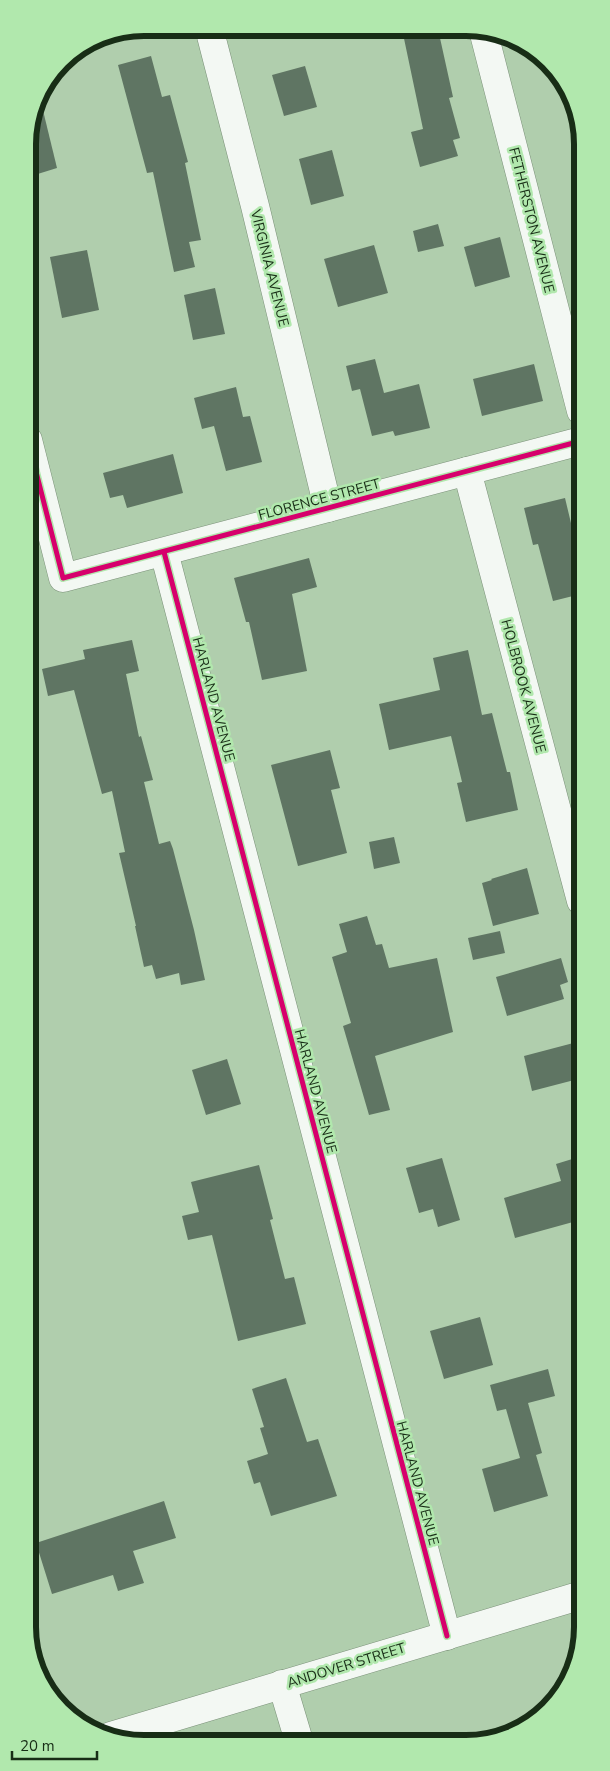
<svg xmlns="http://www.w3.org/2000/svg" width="610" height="1771" font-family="'Nunito Sans',sans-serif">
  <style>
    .building { fill: #5f7563 }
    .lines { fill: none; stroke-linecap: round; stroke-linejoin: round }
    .minor-casing { stroke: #7a9078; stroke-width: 29 }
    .secondary-casing { stroke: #7a9078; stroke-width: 29 }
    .minor { stroke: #f3f8f3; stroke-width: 28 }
    .secondary { stroke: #f3f8f3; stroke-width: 28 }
    .cycleway-casing { stroke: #b1e8ad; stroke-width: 8 }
    .cycleway { stroke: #d6006c; stroke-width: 5 }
    .labels { text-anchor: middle; stroke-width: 5; stroke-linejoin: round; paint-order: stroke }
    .street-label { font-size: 14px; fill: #182d16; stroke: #b1e8ad }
    .rim { fill: none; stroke: #182d16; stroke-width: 6 }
  </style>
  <rect width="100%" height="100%" fill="#b0cead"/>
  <g class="building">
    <path d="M 402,29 L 438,29 L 453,97 L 449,98 L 460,138 L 453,140 L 458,156 L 420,167 L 411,132 L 423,129 Z"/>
    <path d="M 151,56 L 162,97 L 170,95 L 188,162 L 185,163 L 201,240 L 189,242 L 195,267 L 174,272 L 153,172 L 147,173 L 118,65 Z"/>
    <path d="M 305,66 L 317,107 L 284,116 L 272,75 Z"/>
    <path d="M 39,94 L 57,168 L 28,177 L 28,136 Z"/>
    <path d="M 332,150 L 344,196 L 311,205 L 299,159 Z"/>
    <path d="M 438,224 L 444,246 L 418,252 L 413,231 Z"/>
    <path d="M 500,237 L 510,277 L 475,287 L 464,247 Z"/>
    <path d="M 374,245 L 388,293 L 338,307 L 324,259 Z"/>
    <path d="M 87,250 L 99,310 L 62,318 L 50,257 Z"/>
    <path d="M 215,288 L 225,334 L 193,340 L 184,295 Z"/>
    <path d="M 375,359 L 384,393 L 419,384 L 430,428 L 395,436 L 393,431 L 372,436 L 360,389 L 352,391 L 346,366 Z"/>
    <path d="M 534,364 L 543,401 L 482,416 L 473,379 Z"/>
    <path d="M 236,387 L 243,417 L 250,416 L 262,462 L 226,471 L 214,426 L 202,429 L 194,398 Z"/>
    <path d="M 173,454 L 183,493 L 127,508 L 123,495 L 110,498 L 103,473 Z"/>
    <path d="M 565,498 L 581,565 L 581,594 L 553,601 L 538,544 L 533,545 L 524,508 Z"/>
    <path d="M 309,558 L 317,587 L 292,594 L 307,671 L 262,680 L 249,622 L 246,622 L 234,578 Z"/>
    <path d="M 132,640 L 139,671 L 126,674 L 139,737 L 141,736 L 153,780 L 144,782 L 159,844 L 170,841 L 173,849 L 194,930 L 205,980 L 181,985 L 179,973 L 156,979 L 152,965 L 144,967 L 135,926 L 136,926 L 119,853 L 125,852 L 112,791 L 102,794 L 74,690 L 48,696 L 42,669 L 85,659 L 83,650 Z"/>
    <path d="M 468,650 L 482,715 L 492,713 L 507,772 L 510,772 L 518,810 L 466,822 L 457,783 L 462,782 L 451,736 L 389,750 L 379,704 L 440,690 L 433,658 Z"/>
    <path d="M 330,750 L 340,788 L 331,790 L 347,853 L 298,866 L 271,765 Z"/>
    <path d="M 394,837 L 400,863 L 374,869 L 369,842 Z"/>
    <path d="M 527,868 L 539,914 L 493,926 L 482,883 L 492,880 L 491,879 Z"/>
    <path d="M 367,916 L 376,945 L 382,944 L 389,968 L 437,958 L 453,1032 L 375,1056 L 390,1110 L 369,1115 L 343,1026 L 351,1023 L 332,957 L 347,952 L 339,924 Z"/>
    <path d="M 500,931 L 505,953 L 473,960 L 468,938 Z"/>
    <path d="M 561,958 L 568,982 L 560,985 L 564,999 L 507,1016 L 496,977 Z"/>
    <path d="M 581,1041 L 582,1078 L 532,1091 L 524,1056 Z"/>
    <path d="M 227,1059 L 241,1104 L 206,1115 L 192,1070 Z"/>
    <path d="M 582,1156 L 582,1230 L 576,1231 L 573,1222 L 515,1238 L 504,1198 L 561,1181 L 556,1164 Z"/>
    <path d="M 442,1158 L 460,1220 L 438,1227 L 433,1209 L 419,1213 L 406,1168 Z"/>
    <path d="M 259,1165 L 273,1219 L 270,1220 L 285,1279 L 294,1277 L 306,1324 L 238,1341 L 212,1235 L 188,1240 L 182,1216 L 199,1212 L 191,1182 Z"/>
    <path d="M 480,1317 L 493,1365 L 444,1379 L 430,1331 Z"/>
    <path d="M 548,1369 L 555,1396 L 528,1403 L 542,1453 L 536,1455 L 548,1496 L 494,1512 L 482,1469 L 520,1458 L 506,1409 L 497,1411 L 490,1385 Z"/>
    <path d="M 286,1378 L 307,1442 L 318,1439 L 337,1496 L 271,1516 L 260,1482 L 254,1484 L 247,1461 L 268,1454 L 260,1428 L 264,1427 L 252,1389 Z"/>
    <path d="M 164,1501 L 176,1538 L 133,1551 L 144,1583 L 118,1591 L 113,1575 L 52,1594 L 36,1543 Z"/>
  </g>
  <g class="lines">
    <g class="minor-casing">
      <g id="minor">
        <path d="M 209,28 L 255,206 L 328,508"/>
        <path d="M 483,30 L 581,411"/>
        <path d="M 28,440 L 63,578 L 581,441"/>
        <path d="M 467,471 L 581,901"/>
        <path d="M 164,552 L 447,1636"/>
        <path d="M 282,1684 L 299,1741"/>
      </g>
    </g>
    <g class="secondary-casing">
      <path id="secondary" d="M 111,1736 L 582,1595"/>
    </g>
    <use href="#minor" class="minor"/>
    <use href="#secondary" class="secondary"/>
    <g class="cycleway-casing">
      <g id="cycleway">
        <path d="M 28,440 L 63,578 L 581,441"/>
        <path d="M 164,552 L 447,1636"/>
      </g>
    </g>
    <use href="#cycleway" class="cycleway"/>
  </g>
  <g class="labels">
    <g class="street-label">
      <text transform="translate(532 220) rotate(76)" y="5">FETHERSTON AVENUE</text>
      <text transform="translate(270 268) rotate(76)" y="5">VIRGINIA AVENUE</text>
      <text transform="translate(319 499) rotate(-15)" y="5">FLORENCE STREET</text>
      <text transform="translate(524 686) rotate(75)" y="5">HOLBROOK AVENUE</text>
      <text transform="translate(214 699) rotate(75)" y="5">HARLAND AVENUE</text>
      <text transform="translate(316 1091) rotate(75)" y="5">HARLAND AVENUE</text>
      <text transform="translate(418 1483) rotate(75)" y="5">HARLAND AVENUE</text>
      <text transform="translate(346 1665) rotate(-17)" y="5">ANDOVER STREET</text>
    </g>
  </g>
  <path d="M0 0H610V1771H0ZM144 36H466A108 108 0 0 1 574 144V1627A108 108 0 0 1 466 1735H144A108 108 0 0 1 36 1627V144A108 108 0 0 1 144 36Z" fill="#b1e8ad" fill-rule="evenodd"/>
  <path class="rim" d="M144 36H466A108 108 0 0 1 574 144V1627A108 108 0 0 1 466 1735H144A108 108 0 0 1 36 1627V144A108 108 0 0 1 144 36Z"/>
  <path d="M12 1751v8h85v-8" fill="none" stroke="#182d16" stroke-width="2.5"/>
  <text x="20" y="1751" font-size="15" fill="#182d16" stroke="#b1e8ad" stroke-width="4" paint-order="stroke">20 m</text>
</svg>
